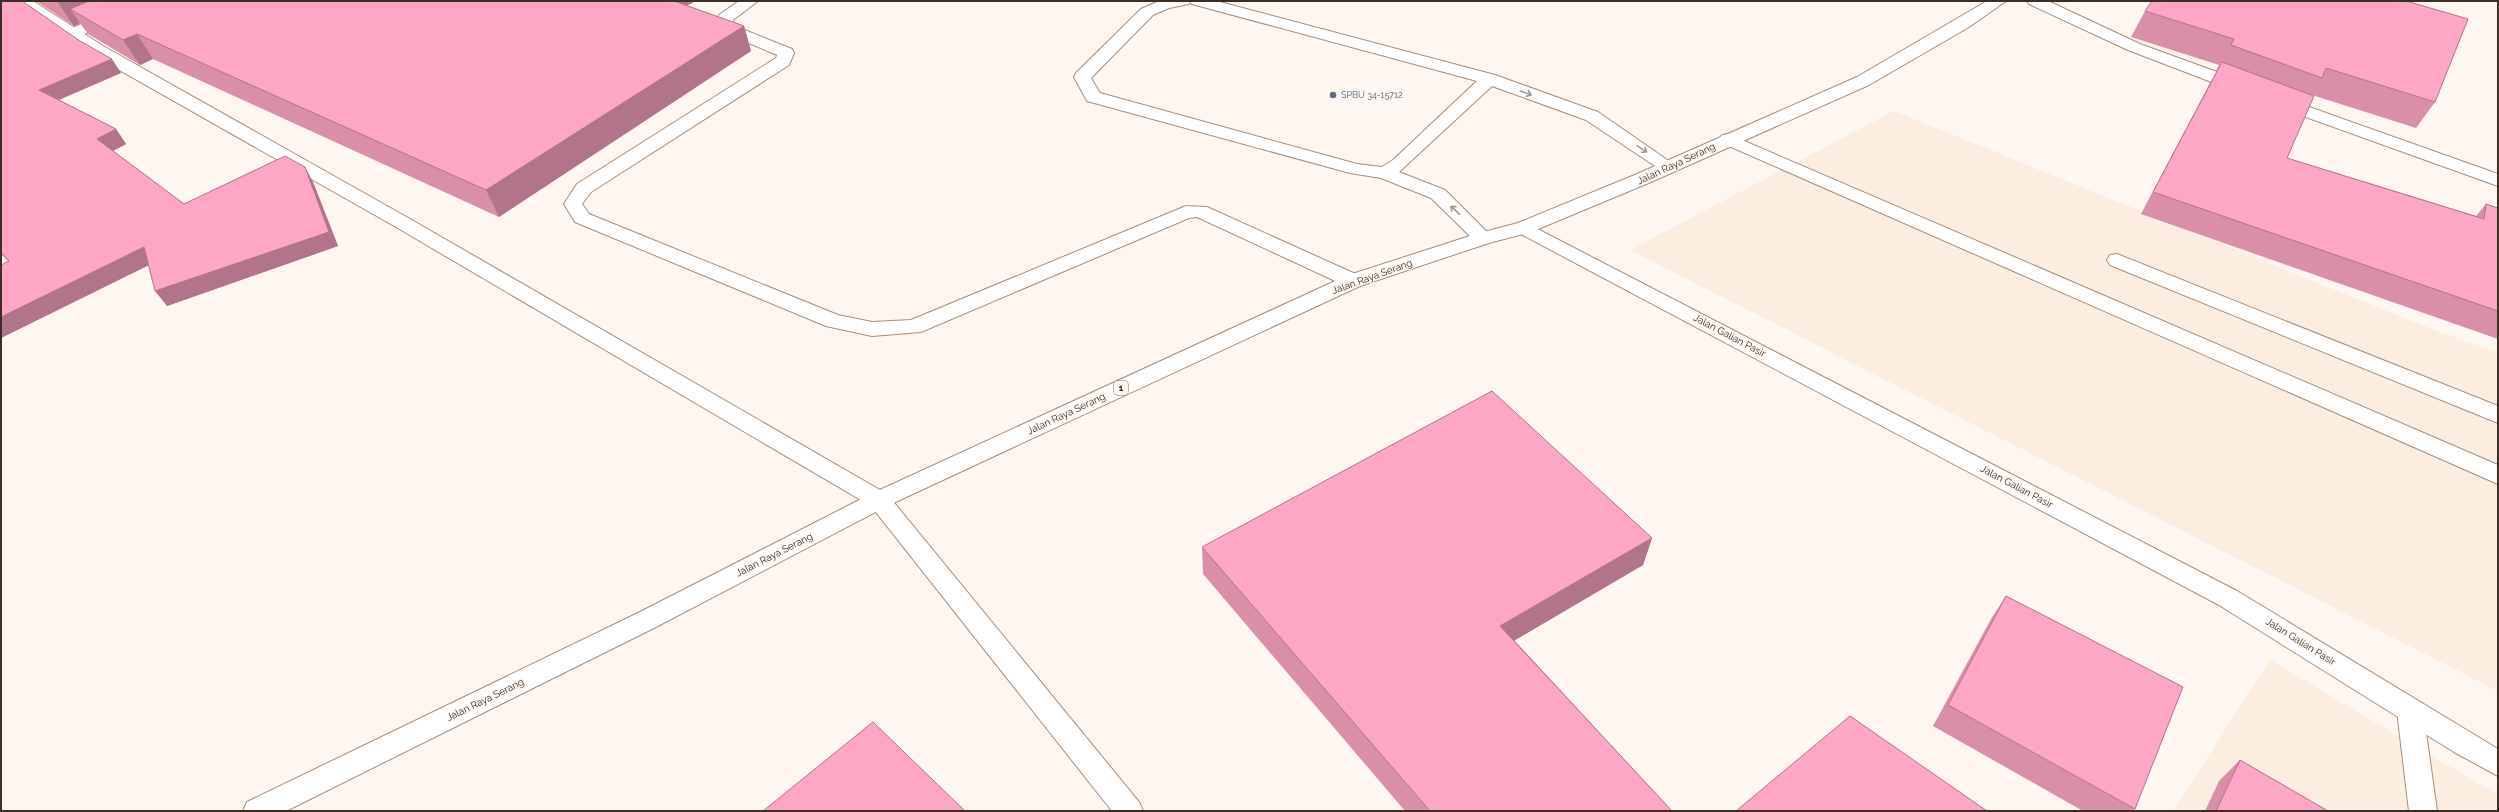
<svg xmlns="http://www.w3.org/2000/svg" width="2499" height="812" font-family="Raleway,sans-serif">
  <style>
    .built { fill: #fcede1 }
    .lines { fill: none; stroke-linecap: round; stroke-linejoin: round }
    .lane-casing { stroke: #a98d76; stroke-width: 2 }
    .street-casing { stroke: #a98d76; stroke-width: 2 }
    .secondary-casing { stroke: #a98d76; stroke-width: 2 }
    .highway-casing { stroke: #a98d76; stroke-width: 2 }
    .lane { fill: #fff; fill-rule: evenodd }
    .street { fill: #fff; fill-rule: evenodd }
    .secondary { fill: #fff; fill-rule: evenodd }
    .highway { fill: #fff; fill-rule: evenodd }
    .wall { fill: #da8fa9 }
    .shaded-wall { fill: #b1748a }
    .building { fill: #fda6c5; stroke: #b1748a }
    .oneway { stroke: #9d9792 }
    .service-dot { fill: #5c6f8a; stroke: #fdf6f1; stroke-width: 1.5 }
    .labels { text-anchor: middle; stroke-width: 3; stroke-linejoin: round; paint-order: stroke }
    .far-service-label { font-size: 9px; fill: #4e5e75; stroke: #fdf6f1; text-anchor: start }
    .shield { fill: #fdf6f1; stroke: #756b62; stroke-width: 1 }
    .shield-label { font-size: 9px; font-weight: bold; fill: #3b2f25 }
    .street-label { font-size: 10px; fill: #3b2f25; stroke: #fdf6f1 }
  </style>
  <rect width="100%" height="100%" fill="#fdf6f1"/>
  <g class="built">
    <path d="M 1894,111 L 2439,332 L 2498,352 L 2498,691 L 1630,250 Z"/>
    <path d="M 2270,660 L 2498,795 L 2498,811 L 2173,811 Z"/>
  </g>
  <g class="lines">
    <g class="lane-casing">
      <g id="lane">
        <path d="M 132,1 L 153,1 L 151,4 L 80,36 L 74,38 L 66,33 L 68,30 Z"/>
        <path d="M 739,1 L 758,1 L 733,20 L 732,25 L 792,49 L 794,53 L 789,65 L 591,192 L 582,204 L 589,214 L 838,315 L 872,322 L 911,320 L 1186,206 L 1207,207 L 1360,276 L 1363,281 L 1360,286 L 1353,288 L 1346,286 L 1197,217 L 1189,218 L 921,332 L 872,336 L 826,326 L 575,222 L 564,204 L 577,184 L 776,58 L 777,55 L 718,30 L 716,27 L 719,15 Z"/>
        <path d="M 1159,1 L 1216,1 L 1495,75 L 1598,112 L 1676,166 L 1673,170 L 1661,170 L 1586,120 L 1492,86 L 1399,172 L 1445,190 L 1493,238 L 1490,242 L 1483,244 L 1476,242 L 1431,198 L 1381,178 L 1350,173 L 1087,101 L 1074,77 L 1076,73 L 1141,9 ZM 1190,2 L 1192,4 L 1477,81 L 1393,160 L 1382,167 L 1357,164 L 1100,93 L 1091,78 L 1153,15 L 1169,8 L 1189,4 Z"/>
        <path d="M 2027,1 L 2048,1 L 2140,44 L 2247,83 L 2250,87 L 2247,91 L 2235,91 L 2128,50 L 2029,4 Z"/>
        <path d="M 2278,96 L 2498,174 L 2498,186 L 2272,105 L 2269,101 L 2272,97 Z"/>
        <path d="M 1728,134 L 2498,465 L 2498,484 L 1722,143 L 1719,139 L 1722,135 Z"/>
        <path d="M 2117,254 L 2498,406 L 2498,423 L 2110,265 L 2107,260 L 2110,255 Z"/>
        <path d="M 879,491 L 887,494 L 1139,802 L 1143,811 L 1112,811 L 871,506 L 867,500 L 871,494 Z"/>
        <path d="M 2410,699 L 2419,703 L 2423,711 L 2437,811 L 2409,811 L 2397,711 L 2401,703 Z"/>
      </g>
    </g>
    <g class="street-casing">
      <path id="street" d="M 14,1 L 33,1 L 103,46 L 410,219 L 887,494 L 891,500 L 887,506 L 879,509 L 871,506 L 396,227 L 91,54 Z"/>
    </g>
    <g class="secondary-casing">
      <path id="secondary" d="M 1524,222 L 2237,591 L 2498,749 L 2498,776 L 2454,752 L 2219,605 L 1517,232 L 1514,228 L 1517,224 Z"/>
    </g>
    <g class="highway-casing">
      <path id="highway" d="M 1987,1 L 2006,1 L 1969,27 L 1869,85 L 1651,182 L 1531,232 L 1489,243 L 1360,286 L 887,506 L 654,628 L 286,811 L 243,811 L 247,802 L 636,614 L 871,494 L 1346,276 L 1476,234 L 1518,223 L 1637,174 L 1857,77 Z"/>
    </g>
    <use href="#lane" class="lane"/>
    <use href="#street" class="street"/>
    <use href="#secondary" class="secondary"/>
    <use href="#highway" class="highway"/>
  </g>
  <g class="wall">
    <path d="M 1,1 L 121,73 L 59,100 L 116,129 L 126,144 L 113,151 L 184,204 L 313,182 L 338,246 L 167,306 L 149,265 L 1,338 L 1,265 L 8,261 L 1,254 Z"/>
    <path d="M 36,1 L 695,1 L 687,6 L 744,26 L 751,51 L 499,217 L 153,59 L 140,65 L 88,34 L 80,23 L 74,26 Z"/>
    <path d="M 2145,11 L 2435,102 L 2416,128 L 2312,95 L 2287,158 L 2476,216 L 2486,204 L 2498,208 L 2498,339 L 2141,214 L 2210,83 L 2217,71 L 2216,71 L 2219,65 L 2131,37 Z"/>
    <path d="M 1652,538 L 1643,565 L 1514,640 L 1672,811 L 1405,811 L 1203,574 L 1202,547 Z"/>
    <path d="M 2006,596 L 2135,809 L 2133,811 L 2083,811 L 1933,726 L 1991,619 Z"/>
    <path d="M 2240,760 L 2328,811 L 2205,811 L 2219,781 Z"/>
  </g>
  <g class="shaded-wall">
    <path d="M 57,1 L 128,1 L 70,9 L 80,23 L 74,26 Z"/>
    <path d="M 657,1 L 695,1 L 664,19 Z"/>
    <path d="M 744,26 L 751,51 L 499,217 L 486,190 Z"/>
    <path d="M 137,34 L 153,59 L 140,65 L 123,40 Z"/>
    <path d="M 112,59 L 121,73 L 49,104 L 39,90 Z"/>
    <path d="M 116,129 L 126,144 L 107,154 L 97,139 Z"/>
    <path d="M 305,167 L 313,182 L 338,246 L 167,306 L 155,291 Z"/>
    <path d="M 144,247 L 155,262 L 1,338 L 1,317 Z"/>
    <path d="M 1652,538 L 1643,565 L 1495,652 L 1500,626 Z"/>
  </g>
  <g class="building">
    <path d="M 1,1 L 22,1 L 80,41 L 112,59 L 39,90 L 116,129 L 97,139 L 184,204 L 285,156 L 305,167 L 329,232 L 155,291 L 144,247 L 1,317 L 1,265 L 9,261 L 1,252 Z"/>
    <path d="M 89,1 L 674,1 L 744,26 L 486,190 L 137,34 L 123,40 L 70,9 Z"/>
    <path d="M 2152,1 L 2406,1 L 2468,19 L 2435,102 L 2326,68 L 2322,78 L 2231,45 L 2234,39 L 2145,11 Z"/>
    <path d="M 2222,62 L 2314,96 L 2287,158 L 2484,219 L 2486,204 L 2498,208 L 2498,311 L 2153,192 Z"/>
    <path d="M 1492,391 L 1652,538 L 1500,626 L 1672,811 L 1430,811 L 1202,547 Z"/>
    <path d="M 2006,596 L 2183,687 L 2135,809 L 1948,705 Z"/>
    <path d="M 1850,716 L 1987,811 L 1736,811 Z"/>
    <path d="M 873,722 L 965,811 L 763,811 Z"/>
    <path d="M 2240,760 L 2328,811 L 2216,811 Z"/>
  </g>
  <defs><path id="oneway-shaft" d="M-6 0H5M1.5-3L5.5 0L1.5 3" fill="none" stroke-width="1.6" stroke-linecap="round" stroke-linejoin="round"/></defs>
  <g class="oneway">
    <use href="#oneway-shaft" transform="translate(1526 93) rotate(20)"/>
    <use href="#oneway-shaft" transform="translate(1642 149) rotate(34)"/>
    <use href="#oneway-shaft" transform="translate(1455 210) rotate(-136)"/>
  </g>
  <circle class="service-dot" cx="1333" cy="95" r="4"/>
  <g class="labels">
    <g class="far-service-label">
      <text x="1341" y="98">SPBU 34-15712</text>
    </g>
    <rect class="shield" x="1114" y="381" width="14" height="14" rx="3"/>
    <g class="shield-label">
      <text x="1121" y="391">1</text>
    </g>
    <g class="street-label">
      <text transform="translate(1676 163) rotate(-25)" y="4">Jalan Raya Serang</text>
      <text transform="translate(1372 276) rotate(-20)" y="4">Jalan Raya Serang</text>
      <text transform="translate(1730 335) rotate(28)" y="4">Jalan Galian Pasir</text>
      <text transform="translate(1066 413) rotate(-25)" y="4">Jalan Raya Serang</text>
      <text transform="translate(2017 486) rotate(28)" y="4">Jalan Galian Pasir</text>
      <text transform="translate(774 554) rotate(-27)" y="4">Jalan Raya Serang</text>
      <text transform="translate(2301 641) rotate(32)" y="4">Jalan Galian Pasir</text>
      <text transform="translate(485 699) rotate(-26)" y="4">Jalan Raya Serang</text>
    </g>
  </g>
  <rect width="2499" height="812" fill="none" stroke="#3b2f25" stroke-width="4"/>
</svg>
